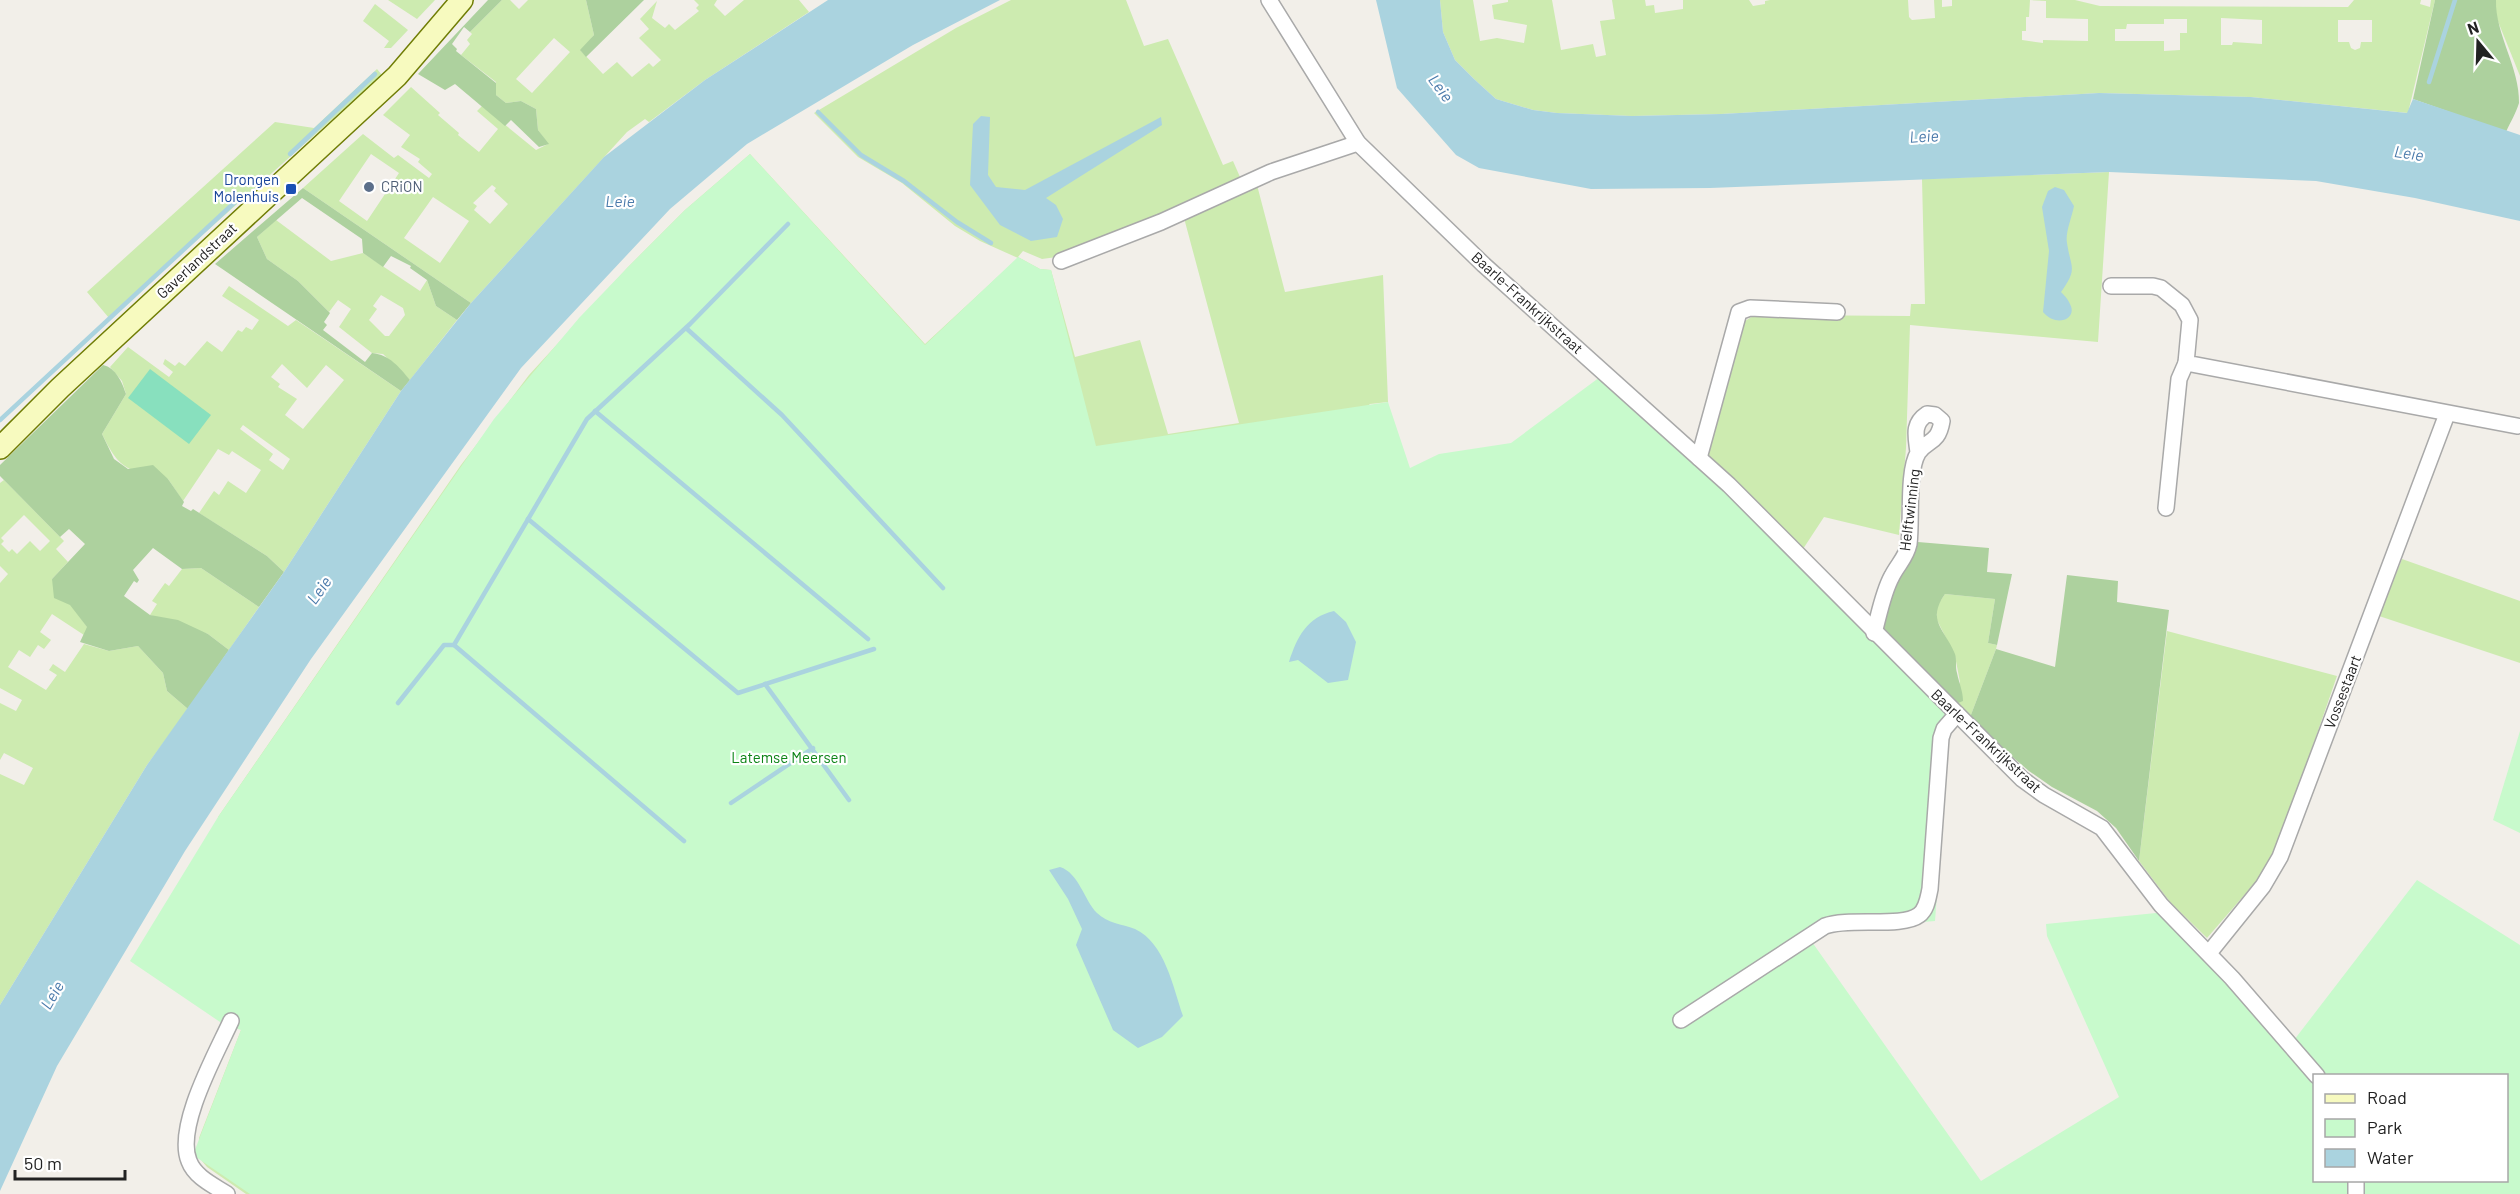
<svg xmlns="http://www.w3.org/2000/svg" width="2520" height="1194" font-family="Barlow,sans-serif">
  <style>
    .grass { fill: #cdebb0; fill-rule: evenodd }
    .forest { fill: #add19e }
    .park { fill: #c8facc; fill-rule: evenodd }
    .pitch { fill: #88e0be }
    .water { fill: #aad3df }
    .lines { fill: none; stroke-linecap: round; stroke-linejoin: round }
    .stream { stroke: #aad3df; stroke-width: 4.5 }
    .street-casing { stroke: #a9a9a9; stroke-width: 18 }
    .secondary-casing { stroke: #707d05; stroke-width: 24 }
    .street { stroke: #fff; stroke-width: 15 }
    .secondary { stroke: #f7fabf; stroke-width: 21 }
    .service-dot { fill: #5c6f8a; stroke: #fff; stroke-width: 2 }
    .transit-dot { fill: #1a4fb4; stroke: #fff; stroke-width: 2 }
    .labels { text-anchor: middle; stroke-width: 4.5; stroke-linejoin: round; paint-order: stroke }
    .transit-label { font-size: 15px; fill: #164399; stroke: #fff; text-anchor: end }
    .service-label { font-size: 15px; fill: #4e5e75; stroke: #fff; text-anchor: start }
    .street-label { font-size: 15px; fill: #222; stroke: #fff }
    .park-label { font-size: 15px; fill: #0c8416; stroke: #fff }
    .water-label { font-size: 16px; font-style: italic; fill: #4a7aab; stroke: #fff }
  </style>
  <rect width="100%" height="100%" fill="#f2efe9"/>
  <g class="grass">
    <path d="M 388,0 L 435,0 L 417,19 Z"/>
    <path d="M 502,0 L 510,0 L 519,9 L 528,0 L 586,0 L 594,35 L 581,51 L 603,74 L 617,62 L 632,77 L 649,63 L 653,67 L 661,60 L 639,38 L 649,29 L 640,19 L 657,1 L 652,18 L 665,28 L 669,24 L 675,30 L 699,11 L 696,8 L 699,5 L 694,0 L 717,0 L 714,5 L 725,16 L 744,0 L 799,0 L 809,12 L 705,80 L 649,122 L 645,119 L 627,132 L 471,303 L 303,188 L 363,134 L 394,158 L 398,155 L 429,178 L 432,174 L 418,162 L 420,159 L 401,147 L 410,135 L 383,115 L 411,87 L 440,113 L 438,115 L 459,133 L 458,135 L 479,152 L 498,129 L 477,111 L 482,106 L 536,150 L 548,144 L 538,130 L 536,109 L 521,101 L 506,103 L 496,95 L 496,82 L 461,55 L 470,44 L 467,40 L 472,34 L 470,32 ZM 554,38 L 570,52 L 532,93 L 516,79 ZM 371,154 L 399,173 L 367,221 L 339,201 ZM 492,185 L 496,188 L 494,191 L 508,204 L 490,224 L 474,210 L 477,206 L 473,203 ZM 433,197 L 469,221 L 440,263 L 404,238 Z"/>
    <path d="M 1011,0 L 1126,0 L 1144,46 L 1168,39 L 1223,165 L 1233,161 L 1240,177 L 1224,188 L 1064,256 L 1042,259 L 1023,251 L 1018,257 L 1040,269 L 1051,270 L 1075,357 L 1140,340 L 1168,434 L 1239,423 L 1184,218 L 1257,185 L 1285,292 L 1383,275 L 1388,402 L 1370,404 L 484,1194 L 246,1194 L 207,1167 L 202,1161 L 199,1138 L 241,1030 L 218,817 L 461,465 L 529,375 L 628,267 L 685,210 L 750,154 L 925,344 L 1018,258 L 980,241 L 955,226 L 902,183 L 858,157 L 814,113 L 956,28 Z"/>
    <path d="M 1440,0 L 1473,0 L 1480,41 L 1497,38 L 1524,43 L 1527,25 L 1494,19 L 1492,5 L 1508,2 L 1508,0 L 1552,0 L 1561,50 L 1593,44 L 1596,57 L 1606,55 L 1600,21 L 1615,19 L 1612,0 L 1645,0 L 1646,6 L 1654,5 L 1655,13 L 1683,9 L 1683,0 L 1749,0 L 1753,6 L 1765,4 L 1765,1 L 1770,0 L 1908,0 L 1909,17 L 1912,20 L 1935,18 L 1934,0 L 1942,0 L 1942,7 L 1952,6 L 1952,0 L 2075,0 L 2100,6 L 2348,7 L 2354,0 L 2421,0 L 2420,4 L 2430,7 L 2431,0 L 2435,0 L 2408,113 L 2251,97 L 2099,93 L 1721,114 L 1632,116 L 1557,113 L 1533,110 L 1496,99 L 1474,79 L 1455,60 L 1443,32 ZM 2030,0 L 2046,1 L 2046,18 L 2088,19 L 2088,41 L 2043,40 L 2043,43 L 2022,40 L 2022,31 L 2026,31 L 2026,17 L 2029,17 ZM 2221,18 L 2262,20 L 2262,44 L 2233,42 L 2232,45 L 2221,45 ZM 2164,19 L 2187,19 L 2187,33 L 2180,33 L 2180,50 L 2164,51 L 2164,41 L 2115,41 L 2115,29 L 2126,29 L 2127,24 L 2164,24 ZM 2338,20 L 2372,20 L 2372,42 L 2361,42 L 2360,48 L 2355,50 L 2351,48 L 2349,42 L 2338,42 Z"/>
    <path d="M 2496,0 L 2520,0 L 2520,76 L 2495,14 Z"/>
    <path d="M 375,4 L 408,30 L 391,48 L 384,48 L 389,41 L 363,21 Z"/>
    <path d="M 377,69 L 382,75 L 109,318 L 87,292 L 275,122 L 314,128 Z"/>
    <path d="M 2109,172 L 2098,342 L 1910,325 L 1906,448 L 1899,535 L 1824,517 L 1803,549 L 1713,462 L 1708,453 L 1742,323 L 1753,316 L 1767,315 L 1910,316 L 1911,304 L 1925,304 L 1922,179 Z"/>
    <path d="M 276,220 L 331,261 L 363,253 L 420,291 L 427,280 L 436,306 L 457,320 L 410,380 L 383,354 L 372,353 L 339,327 L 351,309 L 338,300 L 329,312 L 298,281 L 267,259 L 257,237 ZM 381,295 L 403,308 L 405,315 L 389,336 L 385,336 L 369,320 L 377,309 L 373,306 Z"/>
    <path d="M 229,286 L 288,326 L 296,320 L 401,391 L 284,572 L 267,556 L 199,513 L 214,491 L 219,495 L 228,481 L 246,493 L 261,470 L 232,451 L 229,455 L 218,449 L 183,501 L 168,479 C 128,469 121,473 102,434 L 126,394 L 122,381 L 110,367 L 128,347 L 169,377 L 173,372 L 163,364 L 165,359 L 175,366 L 179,362 L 185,366 L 207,341 L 222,352 L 238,330 L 242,332 L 246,327 L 252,330 L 259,320 L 222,296 ZM 282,364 L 307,388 L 326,365 L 344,380 L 303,429 L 285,415 L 297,399 L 278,387 L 280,384 L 271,377 ZM 243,425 L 290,459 L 283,470 L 269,460 L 273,454 L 240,429 Z"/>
    <path d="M 4,480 L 64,541 L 56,549 L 68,562 L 52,579 L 88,628 L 84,635 L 52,614 L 40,632 L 51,640 L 44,649 L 38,645 L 30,657 L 19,650 L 8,667 L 46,690 L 57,675 L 49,670 L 53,664 L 65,672 L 84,644 L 109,651 L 138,646 L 163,673 L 167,691 L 188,709 L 147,765 L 0,1005 L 0,774 L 24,785 L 33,768 L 4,753 L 0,760 L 0,703 L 16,711 L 22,700 L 0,688 L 0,583 L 8,574 L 0,566 L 0,483 ZM 24,515 L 50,541 L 40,551 L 30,541 L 17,554 L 12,549 L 9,552 L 1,544 L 4,541 L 1,538 Z"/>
    <path d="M 2402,559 L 2520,601 L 2520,663 L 2379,616 Z"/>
    <path d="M 201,568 L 259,607 L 229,650 L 208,634 L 150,615 L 157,604 L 152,601 L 165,583 L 169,586 L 182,569 Z"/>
    <path d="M 1945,594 L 1995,599 L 1988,643 L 1997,645 L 1996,649 L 1969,720 L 1953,705 L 1960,682 L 1955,656 L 1937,620 L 1937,606 Z"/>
    <path d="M 2167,631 L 2337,676 L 2293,803 L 2266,870 L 2207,938 L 2170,902 L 2139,861 Z"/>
  </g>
  <g class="forest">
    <path d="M 488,0 L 502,0 L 470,32 L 464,27 L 452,44 L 457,49 L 456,51 L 496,83 L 496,95 L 506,103 L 521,101 L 536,109 L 538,130 L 549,144 L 539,147 L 511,120 L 505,126 L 455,84 L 445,90 L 418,74 Z"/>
    <path d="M 586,0 L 644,0 L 586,57 L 580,50 L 594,35 Z"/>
    <path d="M 2435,0 L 2496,0 C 2495,34 2520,68 2519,103 C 2516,113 2510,123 2506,132 L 2413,99 Z"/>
    <path d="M 303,188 L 471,303 L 457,320 L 436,306 L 427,280 L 410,268 L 411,266 L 391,256 L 383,267 L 363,253 L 362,239 L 302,198 L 257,237 L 267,259 L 298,281 L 330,313 L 324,322 L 327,325 L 323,330 L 365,362 L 372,353 C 390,355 399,367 410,380 L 401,391 L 215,264 Z"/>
    <path d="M 103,365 C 116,368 122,382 126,394 L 102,434 L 114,459 L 128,469 L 153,465 L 168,479 L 184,502 L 182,506 L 191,511 L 193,509 L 267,556 L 284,572 L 259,607 L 201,568 L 182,569 L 153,548 L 133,570 L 139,580 L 137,583 L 134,581 L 124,596 L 150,615 L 178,620 L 208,634 L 229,650 L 188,709 L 167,691 L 163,673 L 138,646 L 109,651 L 80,642 L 87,627 L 70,605 L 54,598 L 52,579 L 85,544 L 69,529 L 60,537 L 0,476 L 0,465 Z"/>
    <path d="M 1918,542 L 1989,548 L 1987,572 L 2012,574 L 1997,645 L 1988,643 L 1995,599 L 1945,594 C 1926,621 1945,629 1955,654 C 1957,660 1955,667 1957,673 C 1959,683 1963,691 1963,701 L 1953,705 L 1884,633 C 1877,600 1908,571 1918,542 Z"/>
    <path d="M 2067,575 L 2118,581 L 2117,602 L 2169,610 L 2139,861 L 2116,828 L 2097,811 L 2052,787 L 2029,771 L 1969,720 L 1996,649 L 2055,667 Z"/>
  </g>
  <g class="park">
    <path d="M 750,154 L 925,345 L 1018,257 L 1040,269 L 1051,270 L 1096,446 L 1388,402 L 1410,468 L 1439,454 L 1511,443 L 1600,377 L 1697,461 L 1954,717 L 1949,734 L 1935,921 L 1839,929 L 1812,942 L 1981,1181 L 2119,1097 L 2047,936 L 2046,924 L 2156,913 L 2161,905 L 2291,1044 L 2417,880 L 2520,945 L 2520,1194 L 250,1194 L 193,1155 L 241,1030 L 223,1024 L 130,961 L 218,817 L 494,419 L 579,318 L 628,267 L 685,210 ZM 2314,1076 L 2506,1076 L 2506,1180 L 2314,1180 Z"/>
    <path d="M 2520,731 L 2520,833 L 2493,820 Z"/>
  </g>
  <path class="pitch" d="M 150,369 L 211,415 L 189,444 L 128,398 Z"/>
  <g class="water">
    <path d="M 828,0 L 1000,0 L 913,45 L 747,144 L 670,209 L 521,368 L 311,659 L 185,851 L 57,1066 L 0,1191 L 0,1005 L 147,765 L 284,572 L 401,391 L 471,303 L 604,157 L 705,80 Z"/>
    <path d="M 1376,0 L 1440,0 L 1443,32 L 1455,60 L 1474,79 L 1496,99 L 1533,110 L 1557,113 L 1632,116 L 1721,114 L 2099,93 L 2251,97 L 2407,113 L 2413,99 L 2520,135 L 2520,221 L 2415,198 L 2316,181 L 2109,172 L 1710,188 L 1591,189 L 1479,168 L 1456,155 L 1397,88 Z"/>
    <path d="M 981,116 L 990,117 L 988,175 L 996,187 L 1025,190 L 1161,117 L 1162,125 L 1046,198 L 1056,205 L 1063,219 L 1057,237 L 1031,241 L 1000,225 L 970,185 L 973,124 Z"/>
    <path d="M 2055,187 L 2064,190 L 2074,206 C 2072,217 2065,233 2067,243 C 2071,269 2078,268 2061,292 C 2064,295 2068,299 2070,304 C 2078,319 2056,328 2043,312 L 2049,251 L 2042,207 L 2048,191 Z"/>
    <path d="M 1334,611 L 1346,622 L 1356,642 L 1348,680 L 1328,683 L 1298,660 L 1289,662 C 1297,637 1307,617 1334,611 Z"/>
    <path d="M 1060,867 C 1079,873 1084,900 1097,913 C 1107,923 1122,924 1135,929 C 1165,943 1173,987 1183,1016 L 1162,1037 L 1138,1048 L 1113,1030 L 1076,945 L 1082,929 L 1068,899 L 1049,870 Z"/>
  </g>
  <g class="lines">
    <g class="stream">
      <path d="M 2429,82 L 2455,0"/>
      <path d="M 818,112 L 861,155 L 904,181 L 957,222 L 991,243"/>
      <path d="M 290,154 L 375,74"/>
      <path d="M 686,328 L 782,415 L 943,588"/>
      <path d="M 595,411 L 868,639"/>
      <path d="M 0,420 L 235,202"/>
      <path d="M 528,519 L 738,693 L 874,649"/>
      <path d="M 454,645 L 684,841"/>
      <path d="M 765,684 L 849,800"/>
      <path d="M 398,703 L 444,645 L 454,645 L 587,419 L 690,324 L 788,224"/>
      <path d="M 731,803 L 813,748"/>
    </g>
    <g class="street-casing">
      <g id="street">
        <path d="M 1269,0 L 1358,143 L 1484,265 L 1729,485 L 2022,779 L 2044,795 L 2102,828 L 2161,905 L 2232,978 L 2317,1076"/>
        <path d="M 1061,261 L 1161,222 L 1271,172 L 1358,143"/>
        <path d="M 2111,286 L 2153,286 L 2161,288 L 2182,305 L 2190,320 L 2186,363 L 2517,426"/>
        <path d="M 1699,458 L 1739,312 L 1750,308 L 1837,312"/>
        <path d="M 2166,508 L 2179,379 L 2186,363"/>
        <path d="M 1874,633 C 1879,615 1883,592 1892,576 C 1898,564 1906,558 1909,544 C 1912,521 1907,471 1918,453 C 1927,439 1938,445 1942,421 L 1935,415 L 1927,414 C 1912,424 1916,436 1918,452"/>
        <path d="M 2209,953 L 2263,886 L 2280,857 L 2447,414"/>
        <path d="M 1681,1020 L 1825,926 C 1849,917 1902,928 1919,915 C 1927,909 1928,898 1930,889 L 1941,738 L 1944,729 L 1957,714"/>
        <path d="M 2356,1180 L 2356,1194"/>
        <path d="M 227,1194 C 213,1185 195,1177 189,1161 C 175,1127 216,1054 231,1021"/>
      </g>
    </g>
    <g class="secondary-casing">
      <path id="secondary" d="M 0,448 L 60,388 L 397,76 L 462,0"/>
    </g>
    <use href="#street" class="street"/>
    <use href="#secondary" class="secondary"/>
  </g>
  <circle class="service-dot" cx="369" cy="187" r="6"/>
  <rect class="transit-dot" x="285" y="183" width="12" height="12" rx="3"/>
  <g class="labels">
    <g class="transit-label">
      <text x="279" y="185">Drongen<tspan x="279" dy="17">Molenhuis</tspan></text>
    </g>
    <g class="service-label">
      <text x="381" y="192">CRiON</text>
    </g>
    <g class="street-label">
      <text transform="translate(197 261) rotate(-43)" y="5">Gaverlandstraat</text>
      <text transform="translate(1527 303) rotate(42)" y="5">Baarle-Frankrijkstraat</text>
      <text transform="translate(1910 510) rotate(-83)" y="5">Helftwinning</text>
      <text transform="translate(2343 692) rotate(-69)" y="5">Vossestaart</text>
      <text transform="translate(1986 741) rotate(43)" y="5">Baarle-Frankrijkstraat</text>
    </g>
    <g class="park-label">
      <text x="789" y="763">Latemse Meersen</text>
    </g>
    <g class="water-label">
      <text transform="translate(1441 88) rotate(54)" y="6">Leie</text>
      <text transform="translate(1924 136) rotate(-3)" y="6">Leie</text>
      <text transform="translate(2409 153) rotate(9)" y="6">Leie</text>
      <text x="620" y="207">Leie</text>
      <text transform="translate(319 590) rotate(-54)" y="6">Leie</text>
      <text transform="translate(52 995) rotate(-60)" y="6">Leie</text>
    </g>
  </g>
  <rect x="2313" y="1074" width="195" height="108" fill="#ffffff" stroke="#a7a7a7" stroke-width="1.5"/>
  <rect x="2325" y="1094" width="30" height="9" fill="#f7fabf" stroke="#a7a7a7" stroke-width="1.5"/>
  <text x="2367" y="1104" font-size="18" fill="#222222">Road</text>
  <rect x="2325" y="1119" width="30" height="18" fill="#c8facc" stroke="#a7a7a7" stroke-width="1.5"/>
  <text x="2367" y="1134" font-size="18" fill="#222222">Park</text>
  <rect x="2325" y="1149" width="30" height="18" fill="#aad3df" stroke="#a7a7a7" stroke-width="1.5"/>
  <text x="2367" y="1164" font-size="18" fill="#222222">Water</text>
  <g transform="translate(2478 42) rotate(341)" stroke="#ffffff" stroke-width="4.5" paint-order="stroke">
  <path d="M0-4.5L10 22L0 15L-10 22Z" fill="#222222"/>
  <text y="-9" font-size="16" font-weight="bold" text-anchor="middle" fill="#222222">N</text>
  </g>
  <path d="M15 1170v9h110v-9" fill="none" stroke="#222222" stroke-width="3"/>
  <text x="24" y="1170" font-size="18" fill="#222222" stroke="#ffffff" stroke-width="4.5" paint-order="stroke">50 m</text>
</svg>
